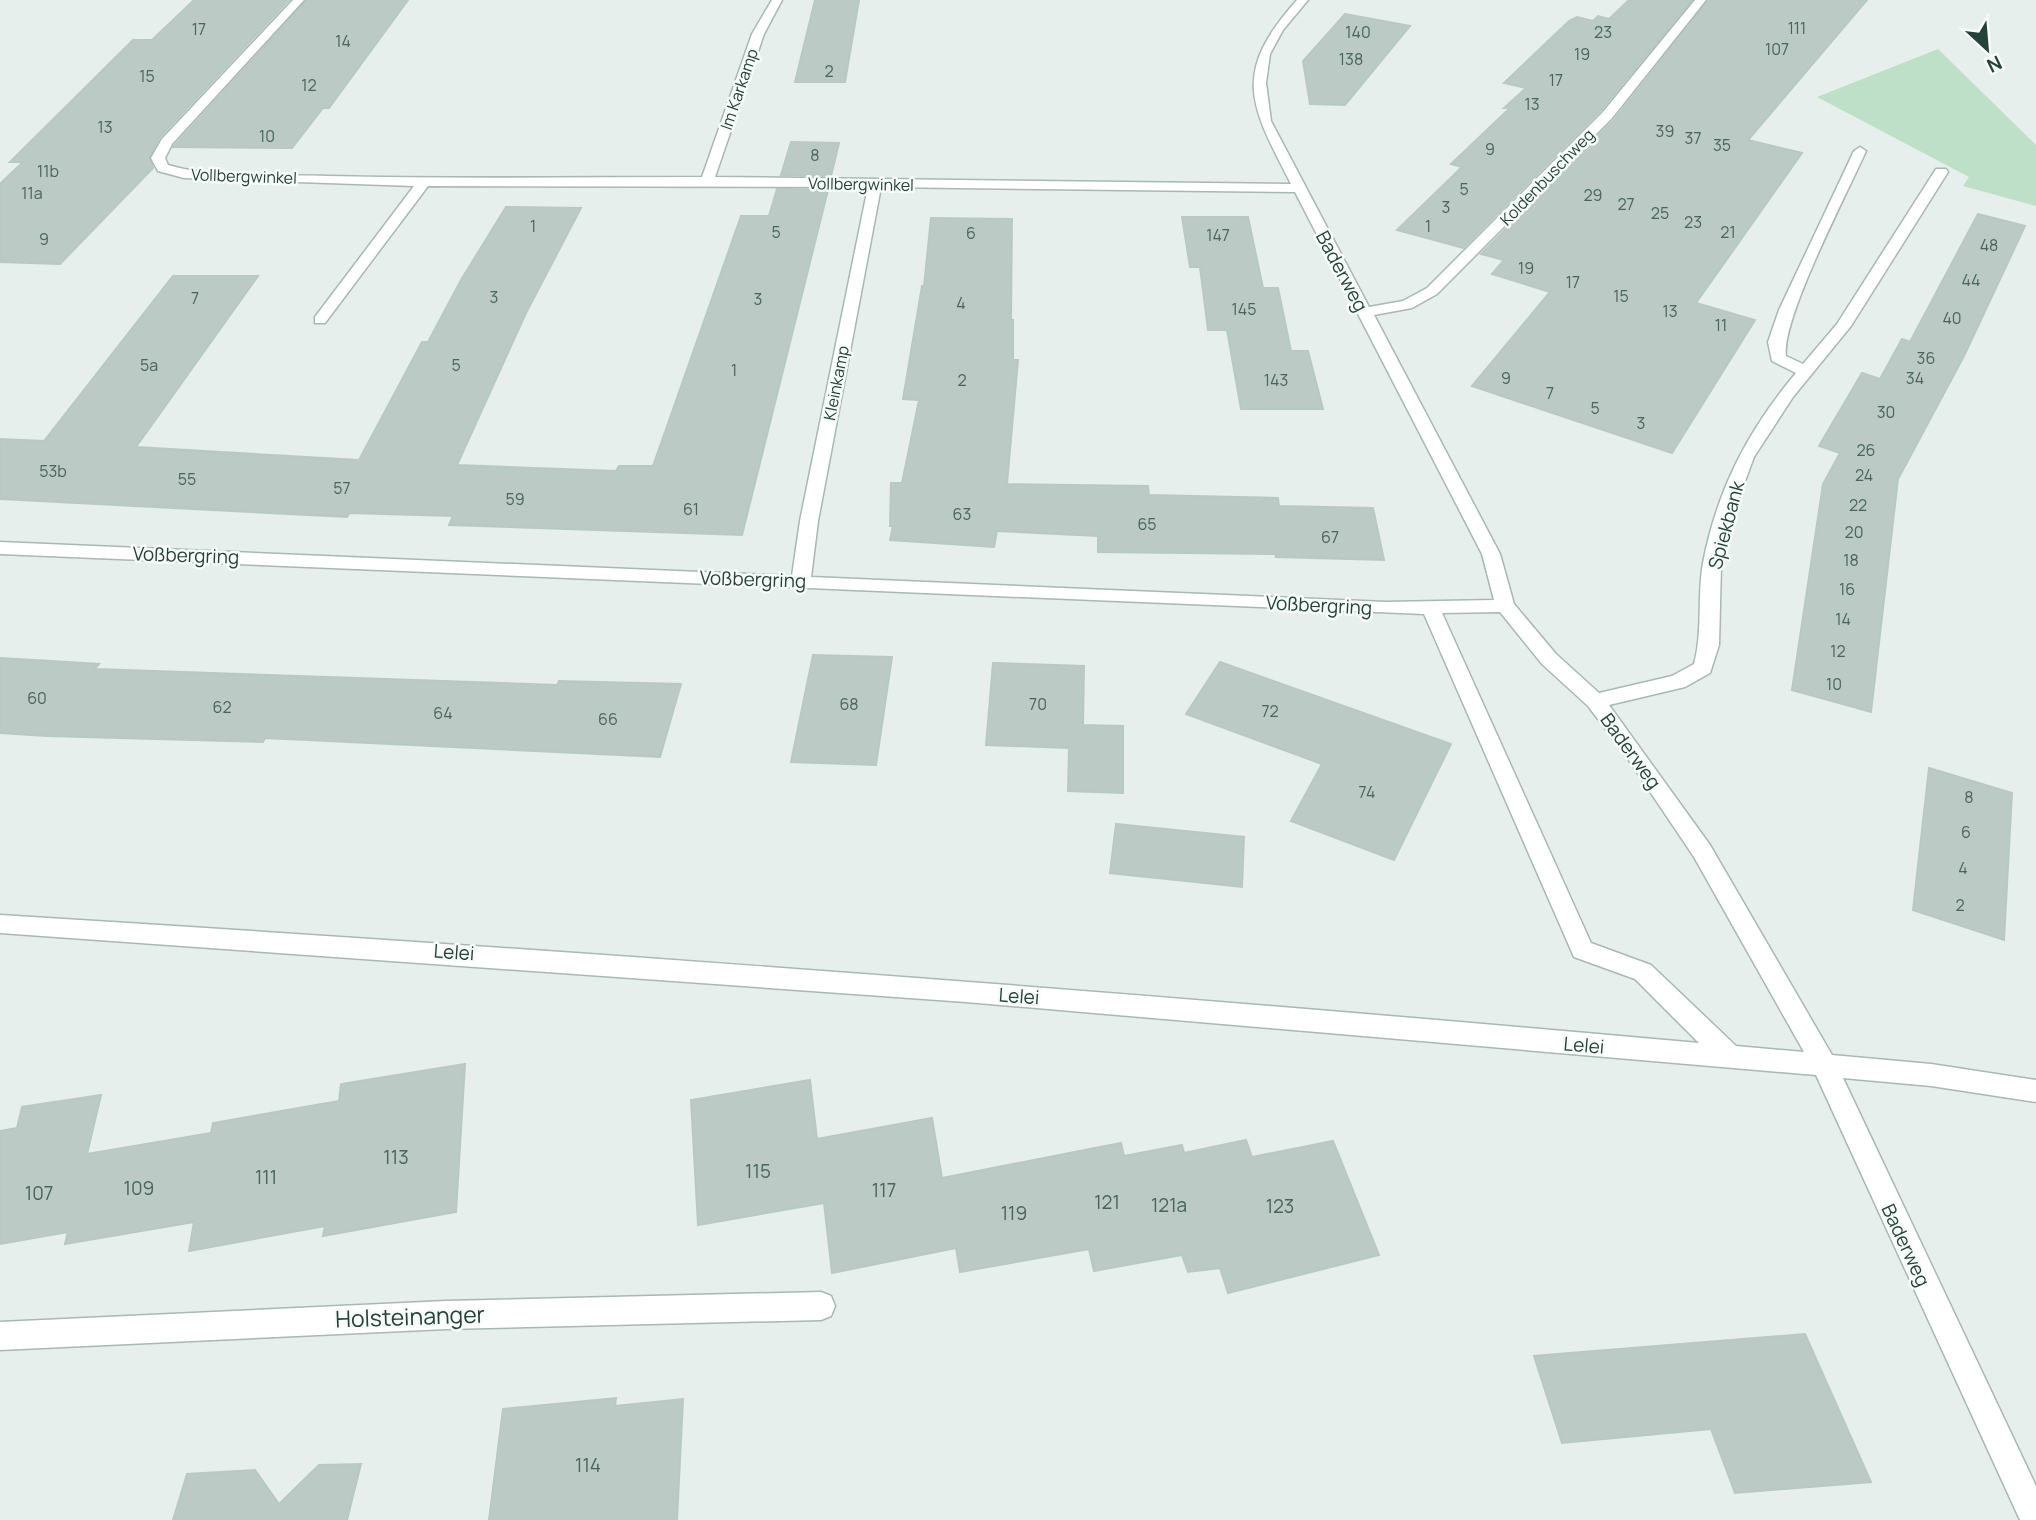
<svg xmlns="http://www.w3.org/2000/svg" width="2036" height="1520" font-family="Manrope,sans-serif">
  <style>
    .green { fill: #bfe0c8 }
    .building { fill: #bbcac4; stroke: #b8c9c2; stroke-width: 2 }
    .lines { fill: none; stroke-linecap: round; stroke-linejoin: round }
    .minor-casing { stroke: #a8b8b2; stroke-width: 3 }
    .minor { fill: #fff; fill-rule: evenodd }
    .labels { text-anchor: middle; stroke-width: 5; stroke-linejoin: round; paint-order: stroke }
    .number-label { font-size: 16px; fill: #4a645c }
    .far-street-label { font-size: 16px; fill: #24423a; stroke: #f7fbf9 }
    .street-label { font-size: 19px; fill: #24423a; stroke: #f7fbf9 }
    .near-number-label { font-size: 19px; fill: #4a645c }
    .near-street-label { font-size: 23px; fill: #24423a; stroke: #f7fbf9 }
  </style>
  <rect width="100%" height="100%" fill="#e6efeb"/>
  <path class="green" d="M 1938,49 L 2036,145 L 2036,206 L 1963,186 L 1969,177 L 1817,97 Z"/>
  <g class="building">
    <path d="M 194,0 L 289,0 L 160,137 L 149,157 L 153,168 L 60,264 L 0,262 L 0,184 L 23,162 L 10,162 L 133,40 L 152,40 Z"/>
    <path d="M 307,0 L 408,0 L 329,108 L 323,108 L 292,148 L 173,147 Z"/>
    <path d="M 815,0 L 859,0 L 845,82 L 795,82 Z"/>
    <path d="M 1629,0 L 1692,0 L 1601,110 L 1463,248 L 1397,230 L 1462,167 L 1451,164 L 1510,108 L 1504,108 L 1526,88 L 1504,83 L 1569,21 L 1577,17 L 1593,21 L 1598,16 L 1609,19 Z"/>
    <path d="M 1709,0 L 1867,0 L 1748,140 L 1802,153 L 1696,303 L 1755,320 L 1672,453 L 1472,386 L 1550,292 L 1492,274 L 1504,260 L 1481,254 L 1614,120 Z"/>
    <path d="M 1345,14 L 1410,26 L 1345,105 L 1310,104 L 1303,61 Z"/>
    <path d="M 791,142 L 839,143 L 831,176 L 781,175 Z"/>
    <path d="M 777,189 L 828,190 L 742,535 L 449,525 L 453,516 L 349,513 L 347,517 L 0,499 L 0,439 L 44,441 L 173,276 L 258,276 L 136,447 L 359,460 L 422,342 L 428,342 L 461,280 L 506,207 L 581,208 L 526,313 L 457,465 L 616,471 L 619,466 L 653,466 L 741,216 L 769,216 Z"/>
    <path d="M 1978,214 L 2025,226 L 1964,356 L 1898,479 L 1871,712 L 1792,690 L 1823,484 L 1840,453 L 1819,446 L 1862,373 L 1880,379 L 1902,339 L 1910,342 Z"/>
    <path d="M 1182,217 L 1248,217 L 1263,288 L 1278,288 L 1291,351 L 1308,351 L 1323,409 L 1241,409 L 1227,330 L 1208,330 L 1200,267 L 1190,267 Z"/>
    <path d="M 931,218 L 1012,219 L 1011,320 L 1013,320 L 1013,360 L 1018,360 L 1007,484 L 1148,486 L 1149,495 L 1278,498 L 1279,506 L 1373,508 L 1384,560 L 1276,557 L 1275,554 L 1098,552 L 1098,536 L 997,531 L 994,547 L 890,540 L 893,526 L 890,526 L 891,483 L 902,483 L 919,400 L 903,399 L 922,286 L 924,286 Z"/>
    <path d="M 813,655 L 892,657 L 876,765 L 791,762 Z"/>
    <path d="M 0,658 L 99,664 L 95,669 L 557,685 L 559,681 L 681,684 L 660,757 L 265,738 L 263,742 L 47,736 L 0,733 Z"/>
    <path d="M 1220,662 L 1451,744 L 1394,860 L 1291,821 L 1322,764 L 1186,714 Z"/>
    <path d="M 993,663 L 1084,666 L 1083,725 L 1123,726 L 1123,793 L 1068,791 L 1069,748 L 986,745 Z"/>
    <path d="M 1929,768 L 2012,793 L 2004,940 L 1913,910 Z"/>
    <path d="M 1116,824 L 1244,837 L 1242,887 L 1110,873 Z"/>
    <path d="M 465,1064 L 456,1212 L 323,1236 L 325,1226 L 189,1251 L 194,1222 L 65,1244 L 68,1232 L 0,1244 L 0,1131 L 17,1128 L 22,1107 L 101,1095 L 87,1154 L 211,1133 L 213,1123 L 339,1101 L 341,1084 Z"/>
    <path d="M 810,1080 L 817,1139 L 932,1118 L 942,1178 L 1121,1143 L 1124,1156 L 1182,1145 L 1184,1153 L 1246,1140 L 1252,1157 L 1333,1141 L 1379,1255 L 1228,1293 L 1220,1268 L 1188,1272 L 1182,1255 L 1094,1271 L 1089,1249 L 960,1272 L 956,1248 L 832,1273 L 824,1203 L 698,1225 L 691,1100 Z"/>
    <path d="M 1805,1334 L 1871,1482 L 1735,1493 L 1711,1429 L 1562,1443 L 1534,1356 Z"/>
    <path d="M 616,1398 L 615,1406 L 683,1399 L 677,1520 L 489,1520 L 503,1409 Z"/>
    <path d="M 361,1464 L 347,1520 L 173,1520 L 187,1474 L 255,1470 L 279,1504 L 319,1465 Z"/>
  </g>
  <g class="lines">
    <g class="minor-casing">
      <g id="minor">
        <path d="M 293,0 L 304,0 L 172,144 L 165,158 L 168,165 C 218,180 276,174 328,176 C 452,179 577,177 702,177 L 752,34 L 772,0 L 782,0 L 764,34 L 715,177 L 1291,184 C 1250,104 1231,74 1297,0 L 1308,0 L 1283,30 L 1270,54 L 1266,83 L 1271,121 L 1369,307 L 1403,301 L 1427,288 L 1603,112 L 1695,0 L 1706,0 L 1612,118 L 1437,294 L 1412,308 L 1374,315 L 1500,554 L 1514,604 L 1556,654 L 1599,693 L 1672,676 L 1694,664 C 1703,631 1697,597 1703,563 C 1717,490 1748,430 1796,373 L 1772,361 L 1768,342 L 1779,310 L 1854,151 L 1860,147 L 1866,151 C 1848,192 1781,319 1786,356 L 1803,364 L 1837,324 L 1936,169 L 1946,169 L 1948,172 L 1851,326 L 1793,397 L 1754,457 L 1735,508 L 1721,565 L 1719,645 L 1710,673 L 1685,687 L 1609,705 L 1710,845 L 1832,1055 L 1931,1064 L 2036,1080 L 2036,1102 L 1931,1086 L 1843,1078 L 2036,1486 L 2036,1520 L 2020,1520 L 1816,1075 L 966,1002 L 0,933 L 0,915 C 567,950 1133,992 1699,1043 L 1635,979 L 1574,957 L 1424,614 L 0,554 L 0,542 L 792,576 L 800,521 L 868,187 L 428,186 L 325,323 L 315,323 L 315,317 L 414,186 L 184,178 L 158,171 L 151,158 L 162,139 ZM 881,187 L 1295,192 L 1482,554 L 1494,600 L 1386,602 L 811,577 L 818,521 ZM 1500,612 L 1542,664 L 1588,706 L 1626,756 L 1694,857 L 1804,1052 L 1736,1046 L 1651,965 L 1591,943 L 1442,613 Z"/>
        <path d="M 821,1292 L 831,1296 L 835,1306 L 831,1316 L 821,1320 L 446,1329 L 0,1350 L 0,1322 L 446,1301 Z"/>
      </g>
    </g>
    <use href="#minor" class="minor"/>
  </g>
  <g class="labels">
    <g class="number-label">
      <text x="1797" y="34">111</text>
      <text x="199" y="35">17</text>
      <text x="1358" y="38">140</text>
      <text x="1603" y="38">23</text>
      <text x="343" y="47">14</text>
      <text x="1777" y="55">107</text>
      <text x="1582" y="60">19</text>
      <text x="1351" y="65">138</text>
      <text x="829" y="77">2</text>
      <text x="147" y="82">15</text>
      <text x="1556" y="86">17</text>
      <text x="309" y="91">12</text>
      <text x="1532" y="110">13</text>
      <text x="105" y="133">13</text>
      <text x="1665" y="137">39</text>
      <text x="267" y="142">10</text>
      <text x="1693" y="144">37</text>
      <text x="1722" y="151">35</text>
      <text x="1490" y="155">9</text>
      <text x="815" y="161">8</text>
      <text x="48" y="177">11b</text>
      <text x="1464" y="195">5</text>
      <text x="32" y="199">11a</text>
      <text x="1593" y="201">29</text>
      <text x="1626" y="210">27</text>
      <text x="1446" y="213">3</text>
      <text x="1660" y="219">25</text>
      <text x="1693" y="228">23</text>
      <text x="533" y="232">1</text>
      <text x="1428" y="232">1</text>
      <text x="776" y="238">5</text>
      <text x="1728" y="238">21</text>
      <text x="971" y="239">6</text>
      <text x="1218" y="241">147</text>
      <text x="44" y="245">9</text>
      <text x="1989" y="251">48</text>
      <text x="1526" y="274">19</text>
      <text x="1971" y="286">44</text>
      <text x="1573" y="288">17</text>
      <text x="1621" y="302">15</text>
      <text x="494" y="303">3</text>
      <text x="195" y="304">7</text>
      <text x="758" y="305">3</text>
      <text x="961" y="309">4</text>
      <text x="1244" y="315">145</text>
      <text x="1670" y="317">13</text>
      <text x="1952" y="324">40</text>
      <text x="1721" y="331">11</text>
      <text x="1926" y="364">36</text>
      <text x="149" y="371">5a</text>
      <text x="456" y="371">5</text>
      <text x="734" y="376">1</text>
      <text x="1506" y="384">9</text>
      <text x="1915" y="384">34</text>
      <text x="962" y="386">2</text>
      <text x="1276" y="386">143</text>
      <text x="1550" y="399">7</text>
      <text x="1595" y="414">5</text>
      <text x="1886" y="418">30</text>
      <text x="1641" y="429">3</text>
      <text x="1866" y="456">26</text>
      <text x="53" y="477">53b</text>
      <text x="1864" y="481">24</text>
      <text x="187" y="485">55</text>
      <text x="342" y="494">57</text>
      <text x="515" y="505">59</text>
      <text x="1858" y="511">22</text>
      <text x="691" y="515">61</text>
      <text x="962" y="520">63</text>
      <text x="1147" y="530">65</text>
      <text x="1854" y="538">20</text>
      <text x="1330" y="543">67</text>
      <text x="1851" y="566">18</text>
      <text x="1847" y="595">16</text>
      <text x="1843" y="625">14</text>
      <text x="1838" y="657">12</text>
      <text x="1834" y="690">10</text>
      <text x="37" y="704">60</text>
      <text x="849" y="710">68</text>
      <text x="1038" y="710">70</text>
      <text x="222" y="713">62</text>
      <text x="1270" y="717">72</text>
      <text x="443" y="719">64</text>
      <text x="608" y="725">66</text>
      <text x="1367" y="798">74</text>
      <text x="1969" y="803">8</text>
      <text x="1966" y="838">6</text>
      <text x="1963" y="874">4</text>
      <text x="1960" y="911">2</text>
    </g>
    <g class="far-street-label">
      <text transform="translate(739 89) rotate(-71)" y="6">Im Karkamp</text>
      <text transform="translate(244 176) rotate(2)" y="6">Vollbergwinkel</text>
      <text transform="translate(1547 177) rotate(-46)" y="6">Koldenbuschweg</text>
      <text transform="translate(861 184) rotate(1)" y="6">Vollbergwinkel</text>
      <text transform="translate(836 383) rotate(-79)" y="6">Kleinkamp</text>
    </g>
    <g class="street-label">
      <text transform="translate(1342 271) rotate(62)" y="7">Baderweg</text>
      <text transform="translate(1726 525) rotate(-75)" y="7">Spiekbank</text>
      <text transform="translate(186 555) rotate(2)" y="7">Voßbergring</text>
      <text transform="translate(753 579) rotate(2)" y="7">Voßbergring</text>
      <text transform="translate(1319 605) rotate(3)" y="7">Voßbergring</text>
      <text transform="translate(1631 751) rotate(54)" y="7">Baderweg</text>
      <text transform="translate(454 952) rotate(4)" y="7">Lelei</text>
      <text transform="translate(1019 996) rotate(4)" y="7">Lelei</text>
      <text transform="translate(1584 1045) rotate(5)" y="7">Lelei</text>
      <text transform="translate(1906 1245) rotate(65)" y="7">Baderweg</text>
    </g>
    <g class="near-number-label">
      <text x="396" y="1164">113</text>
      <text x="758" y="1178">115</text>
      <text x="266" y="1184">111</text>
      <text x="139" y="1195">109</text>
      <text x="884" y="1197">117</text>
      <text x="39" y="1200">107</text>
      <text x="1107" y="1209">121</text>
      <text x="1169" y="1212">121a</text>
      <text x="1280" y="1213">123</text>
      <text x="1014" y="1220">119</text>
      <text x="588" y="1472">114</text>
    </g>
    <g class="near-street-label">
      <text transform="translate(410 1317) rotate(-2)" y="8">Holsteinanger</text>
    </g>
  </g>
  <g transform="translate(1987 49) rotate(154)" stroke="#f7fbf9" stroke-width="5" paint-order="stroke">
  <path d="M0-5L12 26L0 18L-12 26Z" fill="#24423a"/>
  <text y="-10" font-size="19" font-weight="bold" text-anchor="middle" fill="#24423a">N</text>
  </g>
</svg>
